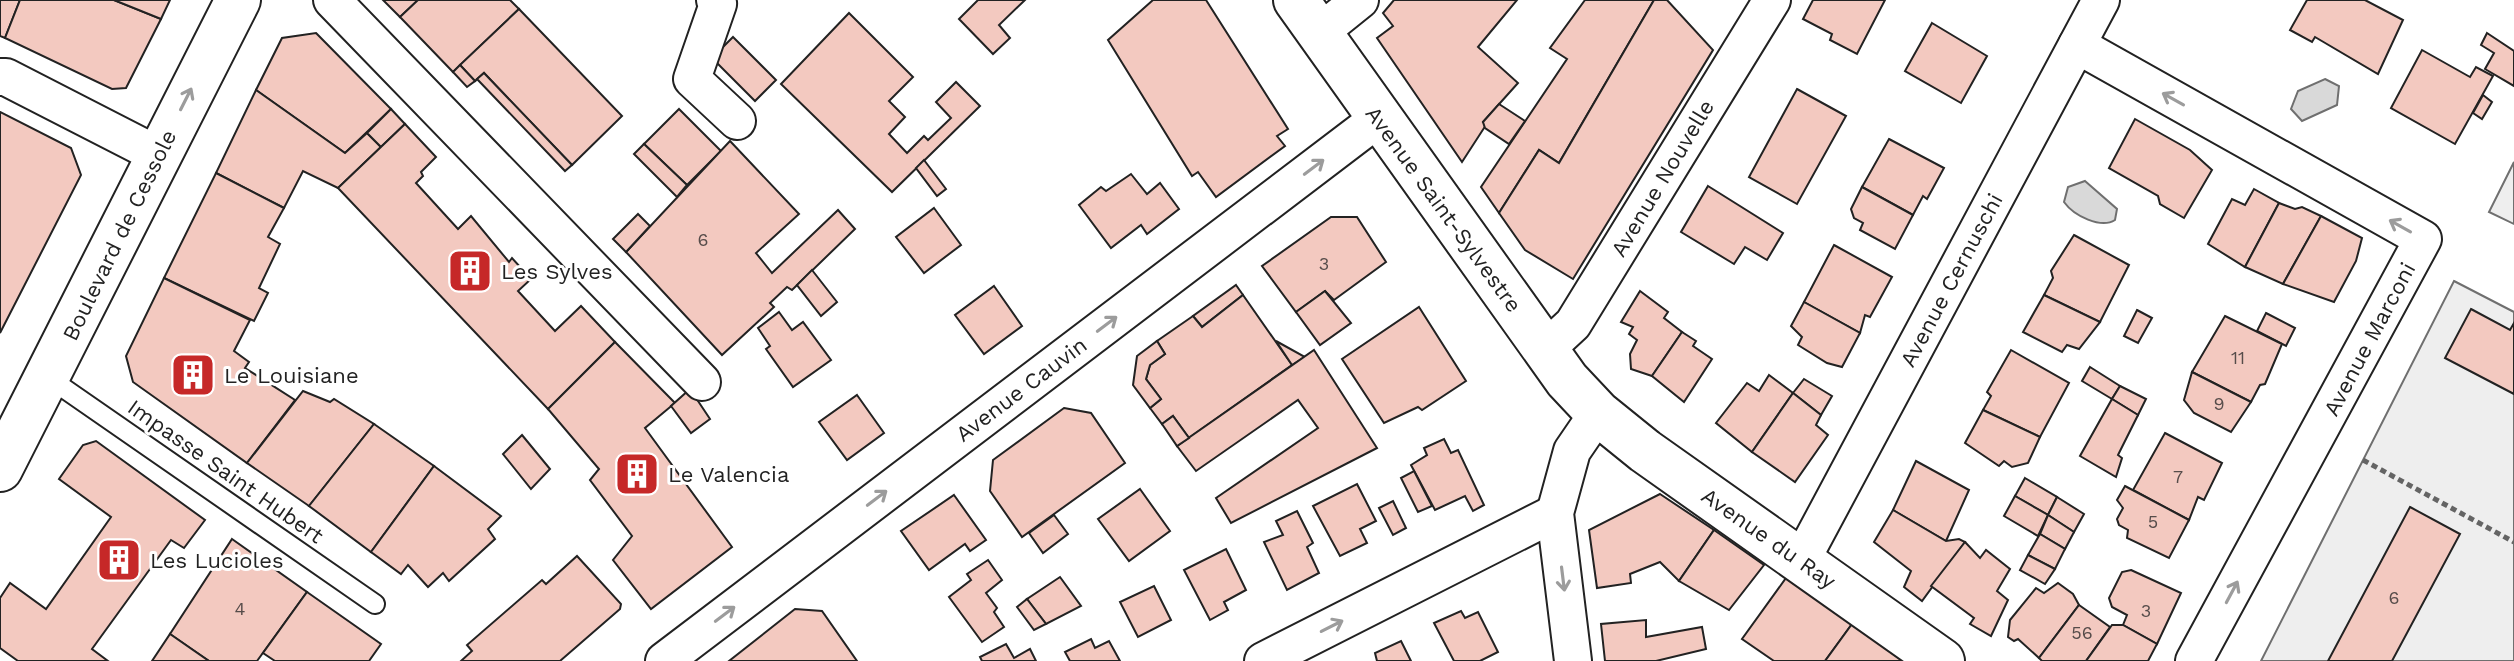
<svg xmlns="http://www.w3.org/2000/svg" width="2514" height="661" font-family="'Work Sans',sans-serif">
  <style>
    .green { fill: #eee; stroke: #6f6f6f; stroke-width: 2 }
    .water { fill: #d9d9d9; stroke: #6f6f6f; stroke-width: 2 }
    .building { fill: #f3c9c0; stroke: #222; stroke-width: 2 }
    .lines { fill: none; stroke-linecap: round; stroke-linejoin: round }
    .lane-casing { stroke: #222; stroke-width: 22 }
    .street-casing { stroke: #222; stroke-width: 40 }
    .primary-casing { stroke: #222; stroke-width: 48 }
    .path { stroke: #646464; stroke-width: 5; stroke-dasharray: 6 4; stroke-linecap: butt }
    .lane { stroke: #fff; stroke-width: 18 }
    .street { stroke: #fff; stroke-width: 36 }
    .primary { stroke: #fff; stroke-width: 44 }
    .oneway { stroke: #9c9c9c }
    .labels { text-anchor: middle; stroke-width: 6; stroke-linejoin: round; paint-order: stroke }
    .number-label { font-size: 18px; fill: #564c4a }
    .street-label { font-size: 22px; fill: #222; stroke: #fff }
    .poi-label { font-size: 22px; fill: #222; stroke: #fff; text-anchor: start }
  </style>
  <rect width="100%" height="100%" fill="#fff"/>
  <g class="green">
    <path d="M 2514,162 L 2514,224 L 2489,212 Z"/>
    <path d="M 2454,281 L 2514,312 L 2514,661 L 2261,661 Z"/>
  </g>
  <g class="water">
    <path d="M 2325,79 L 2339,86 L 2337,105 L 2302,121 L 2291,109 L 2298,91 Z"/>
    <path d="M 2085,181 L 2117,209 L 2115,220 C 2101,229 2074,216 2064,202 L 2068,187 Z"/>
  </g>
  <g class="building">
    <path d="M 0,0 L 20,0 L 5,38 L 0,36 Z"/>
    <path d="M 20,0 L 114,0 L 161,19 L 126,88 L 112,89 L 5,38 Z"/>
    <path d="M 114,0 L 170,0 L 161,19 Z"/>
    <path d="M 383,0 L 418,0 L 400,17 Z"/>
    <path d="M 418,0 L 510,0 L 519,9 L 453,72 L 400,17 Z"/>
    <path d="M 978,0 L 1025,0 L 999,25 L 1010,38 L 993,54 L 959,19 Z"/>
    <path d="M 1153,0 L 1206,0 L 1288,129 L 1277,136 L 1285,146 L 1216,197 L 1198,172 L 1192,176 L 1108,40 Z"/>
    <path d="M 1394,0 L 1517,0 L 1478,47 L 1518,83 L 1483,122 L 1486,125 L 1462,162 L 1377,38 L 1393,26 L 1383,13 Z"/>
    <path d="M 1585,0 L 1654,0 L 1559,163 L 1539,150 L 1499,213 L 1481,187 L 1567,59 L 1550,48 Z"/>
    <path d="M 1654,0 L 1667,0 L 1713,50 L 1573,279 L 1525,250 L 1499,213 L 1539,150 L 1559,163 Z"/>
    <path d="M 1813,0 L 1885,0 L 1857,54 L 1830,40 L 1832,34 L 1803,19 Z"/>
    <path d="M 2307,0 L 2365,0 L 2403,20 L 2378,74 L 2315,37 L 2312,42 L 2290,30 Z"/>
    <path d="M 519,9 L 622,116 L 572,165 L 484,73 L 475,81 L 460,65 Z"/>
    <path d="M 849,13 L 913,77 L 889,101 L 905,117 L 889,134 L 907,153 L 924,136 L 928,140 L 951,118 L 936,102 L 956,82 L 980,106 L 892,192 L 781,84 Z"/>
    <path d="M 1932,23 L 1987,56 L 1961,103 L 1905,71 Z"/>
    <path d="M 316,33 L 391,109 L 345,153 L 256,90 L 282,38 Z"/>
    <path d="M 2487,33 L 2514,51 L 2514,86 L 2485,69 L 2494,53 L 2481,45 Z"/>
    <path d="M 733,37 L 776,80 L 755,101 L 712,58 Z"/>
    <path d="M 2422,50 L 2470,77 L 2476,67 L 2493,76 L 2455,144 L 2391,108 Z"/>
    <path d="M 460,65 L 475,81 L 467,87 L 453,72 Z"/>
    <path d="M 484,73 L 572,165 L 565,171 L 477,79 Z"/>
    <path d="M 1797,89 L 1846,116 L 1797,204 L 1749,177 Z"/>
    <path d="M 256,90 L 345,153 L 367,133 L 381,147 L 338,188 L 303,171 L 284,208 L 216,173 Z"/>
    <path d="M 2483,95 L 2492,102 L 2482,119 L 2473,113 Z"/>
    <path d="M 1499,104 L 1525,121 L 1509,144 L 1485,128 L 1483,122 Z"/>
    <path d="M 391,109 L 405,124 L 381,147 L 367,133 Z"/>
    <path d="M 679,109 L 721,151 L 687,185 L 644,144 Z"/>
    <path d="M 0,112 L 71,148 L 81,175 L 0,333 Z"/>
    <path d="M 2135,119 L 2190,150 L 2212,170 L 2184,218 L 2160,204 L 2158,196 L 2109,168 Z"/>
    <path d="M 405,124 L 436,157 L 421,172 L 423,176 L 416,183 L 458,229 L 471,216 L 509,262 L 512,258 L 531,279 L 518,291 L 555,331 L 581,306 L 615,342 L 548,409 L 338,188 Z"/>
    <path d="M 1889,139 L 1944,168 L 1927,199 L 1923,196 L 1913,215 L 1862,187 Z"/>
    <path d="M 730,141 L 799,214 L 756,253 L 772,273 L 838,210 L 855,229 L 792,290 L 787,287 L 770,303 L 774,307 L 722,355 L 626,252 Z"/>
    <path d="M 644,144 L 687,185 L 677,197 L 634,154 Z"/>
    <path d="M 924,160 L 946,189 L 937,196 L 916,168 Z"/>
    <path d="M 216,173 L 284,208 L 268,237 L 280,244 L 259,288 L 268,293 L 254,321 L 164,278 Z"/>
    <path d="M 1131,174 L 1147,194 L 1160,183 L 1179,209 L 1147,234 L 1141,225 L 1111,248 L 1079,205 L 1101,187 L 1106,191 Z"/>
    <path d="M 1708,186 L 1783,233 L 1767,260 L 1745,247 L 1734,264 L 1681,232 Z"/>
    <path d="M 1862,187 L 1913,215 L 1895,249 L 1860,230 L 1863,223 L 1854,218 L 1851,209 Z"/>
    <path d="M 2254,189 L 2279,203 L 2245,267 L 2208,244 L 2232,199 L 2245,205 Z"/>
    <path d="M 2279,203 L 2295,209 L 2302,207 L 2321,216 L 2283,284 L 2245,267 Z"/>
    <path d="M 934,208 L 961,245 L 924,273 L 896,237 Z"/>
    <path d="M 638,214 L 650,226 L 626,252 L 613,239 Z"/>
    <path d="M 2321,216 L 2362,238 L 2356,261 L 2334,302 L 2283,284 Z"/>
    <path d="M 1331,217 L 1357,217 L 1386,262 L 1334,300 L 1325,291 L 1296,312 L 1262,266 Z"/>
    <path d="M 2074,235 L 2129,265 L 2100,322 L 2044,295 L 2053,278 L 2051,271 Z"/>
    <path d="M 1834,245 L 1892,277 L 1870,317 L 1865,315 L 1860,333 L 1804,302 Z"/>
    <path d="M 812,270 L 837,302 L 821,316 L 797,285 Z"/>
    <path d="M 164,278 L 250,320 L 234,351 L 249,362 L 245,368 L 295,400 L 247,463 L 133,382 L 126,356 Z"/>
    <path d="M 1236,285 L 1243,295 L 1202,327 L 1193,316 Z"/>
    <path d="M 994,286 L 1022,326 L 984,354 L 955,315 Z"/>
    <path d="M 1325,291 L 1351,323 L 1320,345 L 1296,312 Z"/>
    <path d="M 1640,291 L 1668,312 L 1664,318 L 1682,332 L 1652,376 L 1631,369 L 1630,354 L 1637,340 L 1629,334 L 1633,327 L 1621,322 Z"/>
    <path d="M 1243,295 L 1292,365 L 1189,438 L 1173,416 L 1162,424 L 1150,408 L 1161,399 L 1146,379 L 1150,365 L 1165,354 L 1157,341 L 1193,316 L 1202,327 Z"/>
    <path d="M 2044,295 L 2100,322 L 2079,349 L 2067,345 L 2062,352 L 2023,332 Z"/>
    <path d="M 1804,302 L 1860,333 L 1842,367 L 1827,363 L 1798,345 L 1802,337 L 1791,326 Z"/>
    <path d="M 1419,307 L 1466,381 L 1422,410 L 1418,407 L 1384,423 L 1342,359 Z"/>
    <path d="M 2471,309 L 2510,330 L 2514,323 L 2514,394 L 2445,358 Z"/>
    <path d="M 2137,310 L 2152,318 L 2138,343 L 2124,336 Z"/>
    <path d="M 779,312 L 792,330 L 803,322 L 831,360 L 793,387 L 766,349 L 770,346 L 758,328 Z"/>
    <path d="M 2266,313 L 2295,328 L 2286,346 L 2257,331 Z"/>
    <path d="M 2225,316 L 2282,344 L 2265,384 L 2260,385 L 2251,402 L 2192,372 Z"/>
    <path d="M 1682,332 L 1696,341 L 1693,346 L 1712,359 L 1684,402 L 1652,376 Z"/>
    <path d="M 1157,341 L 1165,354 L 1150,365 L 1146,379 L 1161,399 L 1150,408 L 1133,385 L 1137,356 Z"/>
    <path d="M 1276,341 L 1305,357 L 1292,365 Z"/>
    <path d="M 615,342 L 675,403 L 645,428 L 732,547 L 651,609 L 613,560 L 632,536 L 590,480 L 599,469 L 548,409 Z"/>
    <path d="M 1314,350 L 1377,448 L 1231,523 L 1216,498 L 1318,428 L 1298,400 L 1196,471 L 1177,446 Z"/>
    <path d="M 2011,350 L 2069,383 L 2040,437 L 1983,410 L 1991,396 L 1987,392 Z"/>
    <path d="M 2090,367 L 2120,386 L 2112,399 L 2082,381 Z"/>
    <path d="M 2192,372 L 2251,402 L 2231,432 L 2194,413 L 2184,400 Z"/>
    <path d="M 1769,375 L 1793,393 L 1752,452 L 1716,423 L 1747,383 L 1759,391 Z"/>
    <path d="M 1804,379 L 1832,396 L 1821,415 L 1793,393 Z"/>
    <path d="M 2120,386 L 2146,399 L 2138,415 L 2112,399 Z"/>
    <path d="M 690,389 L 710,419 L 691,433 L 671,406 Z"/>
    <path d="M 303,391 L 330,402 L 334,399 L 374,424 L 309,506 L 247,463 Z"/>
    <path d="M 1793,393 L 1821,415 L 1816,425 L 1828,435 L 1795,482 L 1752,452 Z"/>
    <path d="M 857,395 L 884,433 L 847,460 L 819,422 Z"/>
    <path d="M 2112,399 L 2138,415 L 2118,455 L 2122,458 L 2116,477 L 2080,456 Z"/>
    <path d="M 1064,408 L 1091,413 L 1125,463 L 1022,537 L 990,491 L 993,460 Z"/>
    <path d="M 1983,410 L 2040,437 L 2028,463 L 2012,467 L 2004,461 L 1999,466 L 1965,443 Z"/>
    <path d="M 1173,416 L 1189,438 L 1177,446 L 1162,424 Z"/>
    <path d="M 374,424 L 434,466 L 371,552 L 309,506 Z"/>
    <path d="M 2165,433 L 2222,463 L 2204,500 L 2198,497 L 2189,520 L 2133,490 Z"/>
    <path d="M 522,435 L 550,469 L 531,489 L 503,454 Z"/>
    <path d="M 1444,439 L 1451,453 L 1458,450 L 1484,505 L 1473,511 L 1465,496 L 1435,510 L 1411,465 L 1427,455 L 1424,448 Z"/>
    <path d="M 96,441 L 205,520 L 184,548 L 171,540 L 92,649 L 108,661 L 18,661 L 0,648 L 0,598 L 10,583 L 46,609 L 111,517 L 59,479 L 83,445 Z"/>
    <path d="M 1916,461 L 1969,490 L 1946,541 L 1893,510 Z"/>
    <path d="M 434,466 L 501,516 L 488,529 L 495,539 L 449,581 L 443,573 L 428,587 L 408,565 L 401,574 L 371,552 Z"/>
    <path d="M 1414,471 L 1432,506 L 1418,512 L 1401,478 Z"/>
    <path d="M 2025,478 L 2057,497 L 2048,515 L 2015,496 Z"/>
    <path d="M 1357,484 L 1376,521 L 1360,529 L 1367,543 L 1340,556 L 1313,506 Z"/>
    <path d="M 2125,486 L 2189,520 L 2169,558 L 2127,538 L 2128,530 L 2119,525 L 2117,519 L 2123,508 L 2117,500 Z"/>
    <path d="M 1140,489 L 1170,531 L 1129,561 L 1098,519 Z"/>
    <path d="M 1660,494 L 1714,530 L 1679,581 L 1660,562 L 1630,574 L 1631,583 L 1597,588 L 1589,530 Z"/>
    <path d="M 954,495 L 986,540 L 970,551 L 965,544 L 929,570 L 901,531 Z"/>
    <path d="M 2015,496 L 2048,515 L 2038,536 L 2004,516 Z"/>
    <path d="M 2057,497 L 2084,514 L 2074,532 L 2048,515 Z"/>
    <path d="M 1393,501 L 1406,528 L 1393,535 L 1379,508 Z"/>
    <path d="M 2410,507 L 2460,534 L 2392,661 L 2328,661 Z"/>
    <path d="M 1893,510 L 1946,541 L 1959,539 L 1965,542 L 1922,601 L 1904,587 L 1911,571 L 1874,542 Z"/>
    <path d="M 1297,511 L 1313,543 L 1307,547 L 1319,573 L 1287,590 L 1264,542 L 1283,535 L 1276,521 Z"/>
    <path d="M 1054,515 L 1068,534 L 1043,553 L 1029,533 Z"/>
    <path d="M 2048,515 L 2074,532 L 2065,549 L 2040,534 Z"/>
    <path d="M 1714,530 L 1764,565 L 1729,610 L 1679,581 Z"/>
    <path d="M 2040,534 L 2065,549 L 2055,569 L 2028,555 Z"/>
    <path d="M 232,539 L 307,592 L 257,661 L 209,661 L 170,634 Z"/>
    <path d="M 1965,542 L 1980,558 L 1986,550 L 2010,569 L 1997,591 L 2008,600 L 1991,636 L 1970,624 L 1974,618 L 1931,586 Z"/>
    <path d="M 1226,549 L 1246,590 L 1224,602 L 1228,610 L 1210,620 L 1184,570 Z"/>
    <path d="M 2028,555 L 2055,569 L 2045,584 L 2020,570 Z"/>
    <path d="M 577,556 L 621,604 L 620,609 L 560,661 L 461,661 L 472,651 L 467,645 L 542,580 L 546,584 Z"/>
    <path d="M 988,560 L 1002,580 L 986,593 L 997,608 L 994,612 L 1004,627 L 982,642 L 949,597 L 971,580 L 967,574 Z"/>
    <path d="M 2131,570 L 2181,593 L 2157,644 L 2123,625 L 2127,615 L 2112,607 L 2109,598 L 2122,572 Z"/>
    <path d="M 1060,577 L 1081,606 L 1046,624 L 1027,599 Z"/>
    <path d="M 1786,578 L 1852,624 L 1825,661 L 1774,661 L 1742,639 Z"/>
    <path d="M 2058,583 L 2073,594 L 2079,605 L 2039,658 L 2018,639 L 2014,641 L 2008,637 L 2010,620 L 2036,588 L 2044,593 Z"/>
    <path d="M 1154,586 L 1171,620 L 1138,637 L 1120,602 Z"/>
    <path d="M 307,592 L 381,644 L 369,661 L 275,661 L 263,653 Z"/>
    <path d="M 1027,599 L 1046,624 L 1034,630 L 1017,607 Z"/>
    <path d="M 2079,605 L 2110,627 L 2086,661 L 2042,661 L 2039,658 Z"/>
    <path d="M 795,609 L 822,611 L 857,661 L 729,661 Z"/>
    <path d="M 1461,611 L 1465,618 L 1478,612 L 1498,652 L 1480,661 L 1454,661 L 1434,623 Z"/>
    <path d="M 1646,620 L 1646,637 L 1702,627 L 1706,649 L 1656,661 L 1605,661 L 1601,624 Z"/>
    <path d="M 1852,624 L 1903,661 L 1825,661 Z"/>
    <path d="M 2112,625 L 2123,625 L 2157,644 L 2148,661 L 2086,661 Z"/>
    <path d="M 170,634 L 193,650 L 209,661 L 152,661 Z"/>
    <path d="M 1091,639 L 1095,648 L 1109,641 L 1120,661 L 1070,661 L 1065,652 Z"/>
    <path d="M 1401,641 L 1411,661 L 1377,661 L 1375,653 Z"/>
    <path d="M 1006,644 L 1014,658 L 1030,649 L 1036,661 L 982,661 L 980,657 Z"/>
  </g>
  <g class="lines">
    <g class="lane-casing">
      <path id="lane" d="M 49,378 L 375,604"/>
    </g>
    <g class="street-casing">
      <g id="street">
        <path d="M 332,0 L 702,382"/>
        <path d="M 715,0 L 718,4 L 692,79 L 737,121"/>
        <path d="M 1319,33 L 1360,0"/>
        <path d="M 2077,45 L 2423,239 L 2194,661"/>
        <path d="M 0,77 L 6,77 L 158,155"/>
        <path d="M 1545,350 L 1573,324 L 1772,0"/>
        <path d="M 1801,561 L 2101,0"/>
        <path d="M 664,661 L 1379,118"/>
        <path d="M 1263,661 L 1555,513"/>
        <path d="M 1573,661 L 1555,513 L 1572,451 L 1598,413"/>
      </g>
    </g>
    <g class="primary-casing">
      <g id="primary">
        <path d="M 1296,0 L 1567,380 L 1598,413 L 1645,451 L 1942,661"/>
        <path d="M 0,469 L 238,0"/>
      </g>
    </g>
    <path class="path" d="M 2363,460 L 2514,542"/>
    <use href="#lane" class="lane"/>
    <use href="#street" class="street"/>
    <use href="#primary" class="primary"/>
  </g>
  <defs><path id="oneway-shaft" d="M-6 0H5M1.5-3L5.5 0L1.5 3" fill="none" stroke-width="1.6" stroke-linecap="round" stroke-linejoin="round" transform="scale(2)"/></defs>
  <g class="oneway">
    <use href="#oneway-shaft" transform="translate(186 99) rotate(-63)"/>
    <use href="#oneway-shaft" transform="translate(2173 99) rotate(-151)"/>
    <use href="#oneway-shaft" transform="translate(1314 167) rotate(-37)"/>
    <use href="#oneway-shaft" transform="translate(2400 226) rotate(-151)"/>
    <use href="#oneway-shaft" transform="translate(1107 324) rotate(-37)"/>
    <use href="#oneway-shaft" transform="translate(877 498) rotate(-37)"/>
    <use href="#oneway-shaft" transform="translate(1563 579) rotate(83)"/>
    <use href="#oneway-shaft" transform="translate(2232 592) rotate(-62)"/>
    <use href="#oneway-shaft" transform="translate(725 614) rotate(-37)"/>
    <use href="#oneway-shaft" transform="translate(1332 626) rotate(-27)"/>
  </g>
  <defs>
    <g id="building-square" transform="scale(2.3)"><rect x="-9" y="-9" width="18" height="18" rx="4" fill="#c62828" stroke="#fff"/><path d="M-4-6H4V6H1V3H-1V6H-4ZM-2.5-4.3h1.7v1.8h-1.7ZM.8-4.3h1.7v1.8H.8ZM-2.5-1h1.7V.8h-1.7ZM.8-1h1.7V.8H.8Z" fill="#fff"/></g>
  </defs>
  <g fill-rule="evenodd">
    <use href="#building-square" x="470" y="271"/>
    <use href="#building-square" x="193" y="375"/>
    <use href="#building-square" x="637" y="474"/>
    <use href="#building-square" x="119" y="560"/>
  </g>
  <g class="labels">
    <g class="number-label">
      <text x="703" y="246">6</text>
      <text x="1324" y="270">3</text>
      <text x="2238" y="364">11</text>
      <text x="2219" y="410">9</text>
      <text x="2178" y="483">7</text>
      <text x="2153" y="528">5</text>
      <text x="2394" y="604">6</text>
      <text x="240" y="615">4</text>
      <text x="2146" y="617">3</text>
      <text x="2082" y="639">56</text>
    </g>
    <g class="street-label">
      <text transform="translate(1662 178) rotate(-59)" y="8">Avenue Nouvelle</text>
      <text transform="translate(1444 209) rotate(54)" y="8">Avenue Saint-Sylvestre</text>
      <text transform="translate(119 235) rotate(-64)" y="8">Boulevard de Cessole</text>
      <text transform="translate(1951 280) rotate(-62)" y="8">Avenue Cernuschi</text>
      <text transform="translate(2369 339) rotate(-62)" y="8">Avenue Marconi</text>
      <text transform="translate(1021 389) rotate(-37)" y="8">Avenue Cauvin</text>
      <text transform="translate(226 471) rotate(35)" y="8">Impasse Saint Hubert</text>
      <text transform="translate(1769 538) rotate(35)" y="8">Avenue du Ray</text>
    </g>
    <g class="poi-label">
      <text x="501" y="279">Les Sylves</text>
      <text x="224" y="383">Le Louisiane</text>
      <text x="668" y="482">Le Valencia</text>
      <text x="150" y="568">Les Lucioles</text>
    </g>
  </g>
</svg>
